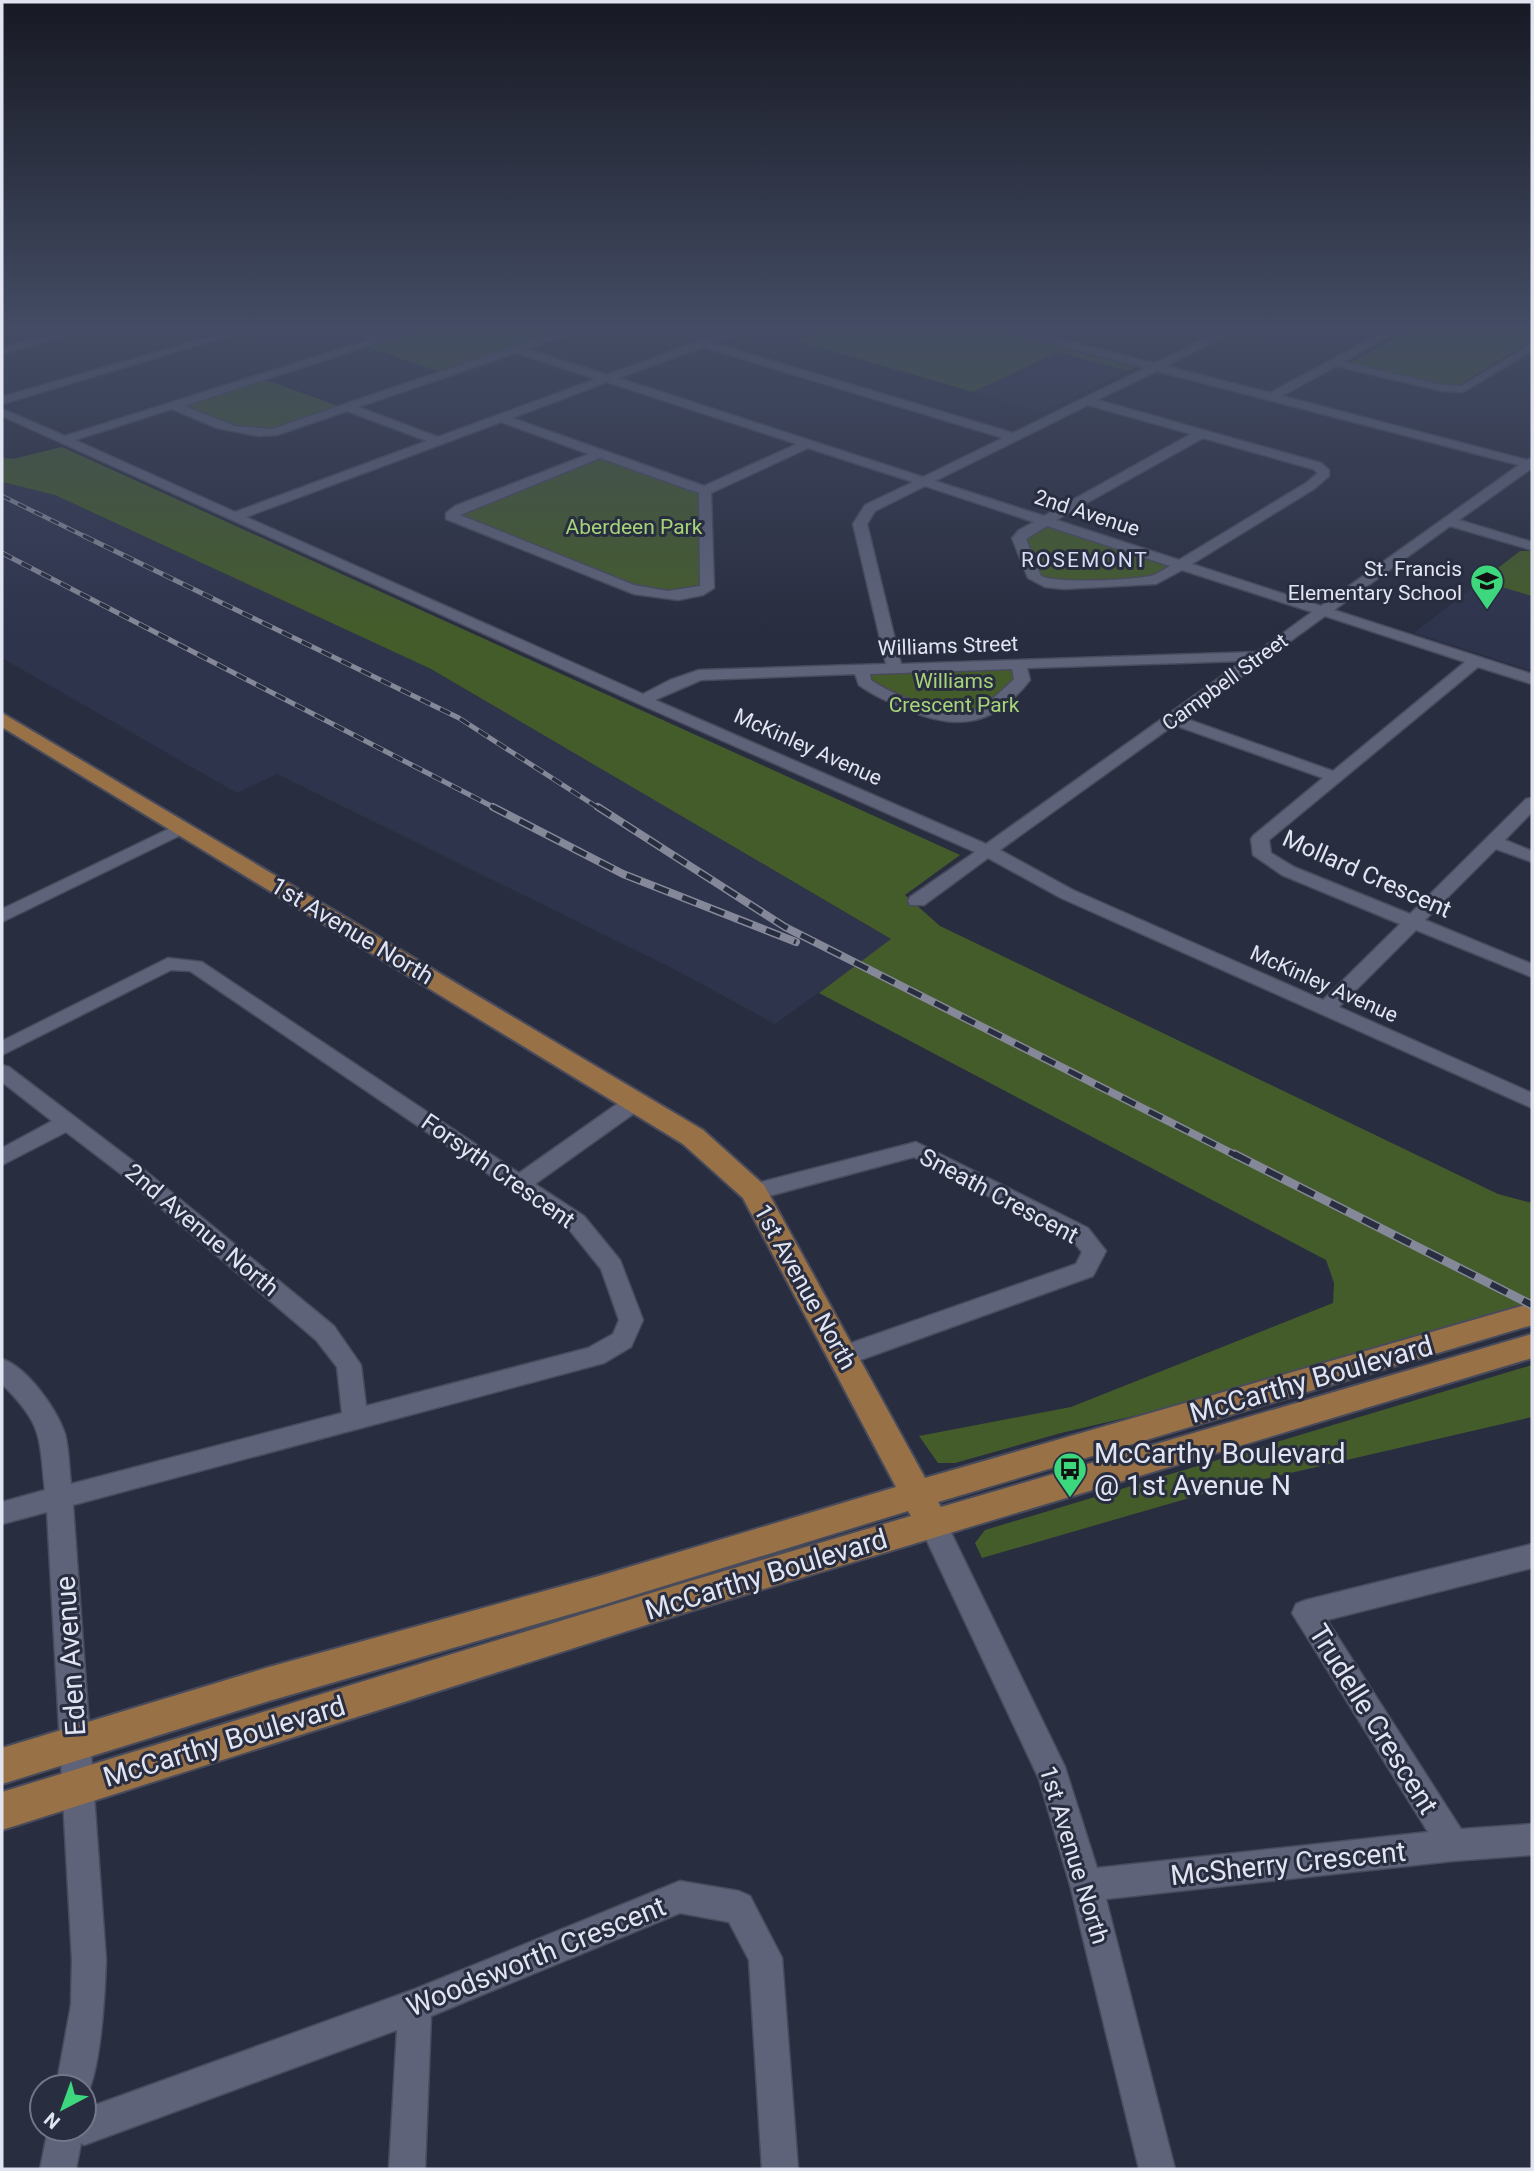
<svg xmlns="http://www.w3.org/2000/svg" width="1534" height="2171" font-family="Roboto,sans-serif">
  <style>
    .built { fill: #2f344d }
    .green { fill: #445c2a }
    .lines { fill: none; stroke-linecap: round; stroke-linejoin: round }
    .minor-casing { stroke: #484b5c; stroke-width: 3 }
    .major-casing { stroke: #484b5c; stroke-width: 4 }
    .minor { fill: #5e6379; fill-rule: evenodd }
    .major { fill: #987147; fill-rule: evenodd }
    .rail-far3-casing { stroke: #848898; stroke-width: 4.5 }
    .rail-far2-casing { stroke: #848898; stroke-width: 5 }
    .rail-far1-casing { stroke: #848898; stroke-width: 8 }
    .rail-casing { stroke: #848898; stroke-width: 9 }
    .rail-far3 { stroke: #292d40; stroke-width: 2.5; stroke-dasharray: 9; stroke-linecap: butt }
    .rail-far2 { stroke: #292d40; stroke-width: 3.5; stroke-dasharray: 11; stroke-linecap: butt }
    .rail-far1 { stroke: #292d40; stroke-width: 5; stroke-dasharray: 15; stroke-linecap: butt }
    .rail { stroke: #292d40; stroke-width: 6; stroke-dasharray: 18; stroke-linecap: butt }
    .labels { text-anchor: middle; stroke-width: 6; stroke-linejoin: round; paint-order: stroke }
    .far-street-label { font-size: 21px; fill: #e1e4f1; stroke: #292d40 }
    .far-park-label { font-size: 21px; fill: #a6d478; stroke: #292d40 }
    .far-neighbourhood-label { font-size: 21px; letter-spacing: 2px; fill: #d7ddf7; stroke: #292d40 }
    .far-poi-label { font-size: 21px; fill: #e1e4f1; stroke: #292d40; text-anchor: end }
    .street-label { font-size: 24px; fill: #e1e4f1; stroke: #292d40 }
    .near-street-label { font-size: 28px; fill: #e1e4f1; stroke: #292d40 }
    .near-poi-label { font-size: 28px; fill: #e1e4f1; stroke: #292d40; text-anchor: start }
  </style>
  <rect width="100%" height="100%" fill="#292d40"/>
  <g class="built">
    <path d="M 1058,352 L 1128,371 L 1043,412 L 973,392 Z"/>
    <path d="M 2,482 L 55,495 L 431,669 L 892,940 L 775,1024 L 676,970 L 277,774 L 237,793 L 2,658 Z"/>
    <path d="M 1481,581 L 1532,596 L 1532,671 L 1414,633 Z"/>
  </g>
  <g class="green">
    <path d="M 435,326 L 526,326 L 548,333 L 440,372 L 368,347 Z"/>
    <path d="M 837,326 L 977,326 L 1136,367 L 1128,371 L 1058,352 L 973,392 L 797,341 Z"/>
    <path d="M 1419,326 L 1532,326 L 1532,340 L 1459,385 L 1438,384 L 1349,363 Z"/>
    <path d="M 260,378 L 344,408 L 254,435 L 238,432 L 172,405 Z"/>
    <path d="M 62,447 L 960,855 L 905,895 L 940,926 L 1498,1194 L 1532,1203 L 1532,1306 L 1291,1379 L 1061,1433 L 955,1463 L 938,1463 L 919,1436 L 1071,1407 L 1333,1303 L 1334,1283 L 1326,1260 L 819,993 L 891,939 L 431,669 L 55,495 L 2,482 L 2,458 L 13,459 Z"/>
    <path d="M 601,453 L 705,491 L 707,588 L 650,594 L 451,516 Z"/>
    <path d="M 1048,521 L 1182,564 L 1156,580 L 1064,585 L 1035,578 L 1024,533 Z"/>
    <path d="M 1520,551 L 1532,551 L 1532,596 L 1481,581 Z"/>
    <path d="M 1019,665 L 1022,680 L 972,716 L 954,720 L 878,693 L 862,669 Z"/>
    <path d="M 1532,1365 L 1532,1417 L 1217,1490 L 982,1558 L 975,1543 L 985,1530 Z"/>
  </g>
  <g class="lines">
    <g class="minor-casing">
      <g id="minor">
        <path d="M 83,326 L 98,326 L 2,354 L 2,348 Z"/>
        <path d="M 247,326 L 262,326 L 2,404 L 2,397 Z"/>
        <path d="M 338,326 C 354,325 365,333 381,335 C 395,337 412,325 429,326 L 184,406 L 235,426 L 272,429 L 574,326 L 588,326 L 527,349 L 607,375 L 740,326 L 754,326 L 713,343 L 1013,433 L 1145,368 L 993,328 L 992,326 L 1008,326 L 1154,363 L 1232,326 L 1244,326 L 1166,366 L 1270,393 L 1394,326 L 1406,326 L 1344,362 L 1442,385 L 1461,386 L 1532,344 L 1532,351 L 1463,392 L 1442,391 L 1336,366 L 1282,396 L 1527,460 L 1532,458 L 1532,468 L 1459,520 L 1532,542 L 1532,550 L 1450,526 L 1334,610 L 1532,674 L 1532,684 L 1478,667 L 1269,840 L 1271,853 L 1294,867 L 1410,914 L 1526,799 L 1532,798 L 1532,812 L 1505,840 L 1532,851 L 1532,862 L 1496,849 L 1425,920 L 1532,964 L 1532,977 L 1416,930 L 1339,1007 L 1532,1093 L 1532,1108 L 1061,898 L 988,858 L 924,905 L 910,905 L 908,901 L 910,897 L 975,852 L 637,703 L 2,416 L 2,409 L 65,436 L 372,339 ZM 703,347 L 1003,438 L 923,477 L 618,378 ZM 516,353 L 596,379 L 438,437 L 358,407 ZM 1157,371 L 1519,465 L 1321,606 L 1192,564 L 1314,489 L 1329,476 L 1329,470 L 1321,463 L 1097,400 ZM 607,382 L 797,444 L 704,486 L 512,418 ZM 1088,405 L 1191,434 L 1044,516 L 935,481 ZM 172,409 L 217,428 L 259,436 L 277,435 L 347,411 L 427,441 L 235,512 L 75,440 ZM 501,422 L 589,454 L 455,506 L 446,513 L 446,519 L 634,594 L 678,600 L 703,595 L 714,588 L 711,493 L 808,448 L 913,482 L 865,505 L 853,524 L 886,664 L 699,670 L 670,680 L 643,694 L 246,517 ZM 1203,438 L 1313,469 L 1318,473 L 1306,483 L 1179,560 L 1056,520 ZM 600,458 L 699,493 L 700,586 L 668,591 L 634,585 L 460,515 ZM 925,486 L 1034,522 L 1019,530 L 1012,538 L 1028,578 L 1045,587 L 1064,589 L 1156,584 L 1182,570 L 1312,612 L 1257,652 L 901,664 L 867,524 L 875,511 ZM 1047,526 L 1170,566 C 1164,569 1157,575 1150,576 C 1130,580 1058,584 1041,576 L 1026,539 ZM 1325,616 L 1465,662 L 1333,771 L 1184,718 ZM 1243,661 L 986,844 L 655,700 L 701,680 L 855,674 L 859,685 C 874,696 891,703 908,710 C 958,731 994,726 1030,680 L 1027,668 ZM 1012,669 L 1014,679 C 977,715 964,722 916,702 C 901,696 885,690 871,680 L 870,674 ZM 1174,725 L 1323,778 L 1254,835 L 1251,839 L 1253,855 L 1282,875 L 1400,924 L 1323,1000 L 1073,890 L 1000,850 Z"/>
        <path d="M 181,823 L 190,828 L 187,832 L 2,922 L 2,909 Z"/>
        <path d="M 168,958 L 202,962 L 519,1173 L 627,1097 L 643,1097 L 646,1102 L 643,1107 L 535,1184 L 584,1216 L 620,1260 L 643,1320 L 631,1347 L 604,1363 L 73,1505 L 106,1960 C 105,1992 101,2075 84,2100 L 84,2087 L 56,2087 L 71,2005 L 72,1960 L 47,1512 L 2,1524 L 2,1502 L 45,1490 C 39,1435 43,1425 2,1384 L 2,1359 C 27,1367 57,1409 65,1434 C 69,1449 69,1468 71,1484 L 342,1413 L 337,1367 L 316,1340 L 121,1174 L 66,1132 L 2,1165 L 2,1148 L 52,1121 L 2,1082 L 2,1065 L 9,1067 L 137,1164 L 334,1326 L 361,1365 L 366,1406 L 588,1348 L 613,1334 L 619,1320 L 601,1269 L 568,1228 L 190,971 L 171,970 L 2,1055 L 2,1041 Z"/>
        <path d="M 916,1142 L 1088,1228 L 1106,1251 L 1093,1276 L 852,1363 L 843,1366 L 834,1363 L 831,1356 L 834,1349 L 1076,1264 L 1082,1252 L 1072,1240 L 914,1157 L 754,1200 L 746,1198 L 743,1192 L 746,1186 Z"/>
        <path d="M 933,1513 L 943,1516 L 1065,1767 L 1097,1868 L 1428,1832 L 1292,1613 L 1296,1604 L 1306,1600 L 1532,1544 L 1532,1568 L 1327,1620 L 1461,1829 L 1532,1824 L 1532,1855 L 1453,1861 L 1106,1899 L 1175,2169 L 1139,2169 L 1070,1885 L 1039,1779 L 919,1524 L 923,1516 Z"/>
        <path d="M 680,1881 L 739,1891 L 750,1896 L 782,1958 L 798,2169 L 762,2169 L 749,1960 L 729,1922 L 680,1913 L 431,2016 L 425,2169 L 389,2169 L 397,2030 L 84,2145 L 81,2143 L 76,2169 L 40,2169 L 48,2129 L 84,2129 L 84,2109 L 415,1989 Z"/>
      </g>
    </g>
    <g class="major-casing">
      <path id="major" d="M 2,713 L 703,1130 L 764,1185 L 925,1478 L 1532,1303 L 1532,1325 L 938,1502 L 941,1507 L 1532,1334 L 1532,1358 L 687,1612 L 2,1830 L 2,1792 L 687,1582 L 911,1516 L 908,1511 L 599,1606 L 269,1701 L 2,1784 L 2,1748 L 269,1667 L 599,1576 L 896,1487 L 743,1198 L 683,1144 L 2,727 Z"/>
    </g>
    <use href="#minor" class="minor"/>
    <use href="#major" class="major"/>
    <g class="rail-far3-casing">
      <path id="rail-far3" d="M 2,496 L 88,538"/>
    </g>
    <g class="rail-far2-casing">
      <g id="rail-far2">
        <path d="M 84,536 L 459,718 L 600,809"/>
        <path d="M 2,553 L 497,809"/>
      </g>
    </g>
    <g class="rail-far1-casing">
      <g id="rail-far1">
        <path d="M 493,807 L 623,874 L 796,942"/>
        <path d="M 598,807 L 785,927 L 1237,1156"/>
      </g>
    </g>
    <g class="rail-casing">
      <path id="rail" d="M 1234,1154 L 1532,1305"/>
    </g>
    <use href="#rail-far3" class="rail-far3"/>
    <use href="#rail-far2" class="rail-far2"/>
    <use href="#rail-far1" class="rail-far1"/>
    <use href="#rail" class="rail"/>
  </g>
  <linearGradient id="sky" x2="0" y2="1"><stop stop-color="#171923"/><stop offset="0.52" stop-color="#434c64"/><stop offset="1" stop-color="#434c64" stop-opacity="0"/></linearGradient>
  <rect width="1534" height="630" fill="url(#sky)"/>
  <defs>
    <g id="school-pin" transform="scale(1.75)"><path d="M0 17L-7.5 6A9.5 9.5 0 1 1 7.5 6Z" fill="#3dd77e" stroke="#292d40"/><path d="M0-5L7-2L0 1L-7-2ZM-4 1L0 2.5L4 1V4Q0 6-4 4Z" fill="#111"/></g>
    <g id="bus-pin" transform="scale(1.75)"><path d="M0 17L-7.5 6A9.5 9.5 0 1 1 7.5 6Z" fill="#3dd77e" stroke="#292d40"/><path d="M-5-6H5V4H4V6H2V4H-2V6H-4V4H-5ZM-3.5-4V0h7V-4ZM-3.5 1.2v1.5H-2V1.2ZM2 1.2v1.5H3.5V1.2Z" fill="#111"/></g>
  </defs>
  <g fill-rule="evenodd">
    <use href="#school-pin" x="1487" y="581"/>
    <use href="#bus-pin" x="1070" y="1469"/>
  </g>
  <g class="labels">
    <g class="far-street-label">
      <text transform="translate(1087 513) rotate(18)" y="7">2nd Avenue</text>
      <text transform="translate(948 646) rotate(-2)" y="7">Williams Street</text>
      <text transform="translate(1225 682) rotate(-36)" y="7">Campbell Street</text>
      <text transform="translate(808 747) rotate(24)" y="7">McKinley Avenue</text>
      <text transform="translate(1324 984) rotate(24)" y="7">McKinley Avenue</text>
    </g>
    <g class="far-park-label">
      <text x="634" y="534">Aberdeen Park</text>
      <text x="954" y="688">Williams<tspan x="954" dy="24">Crescent Park</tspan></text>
    </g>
    <g class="far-neighbourhood-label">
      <text x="1085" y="567">ROSEMONT</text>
    </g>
    <g class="far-poi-label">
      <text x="1462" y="576">St. Francis<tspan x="1462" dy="24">Elementary School</tspan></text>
    </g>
    <g class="street-label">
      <text transform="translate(1367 874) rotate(24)" y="8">Mollard Crescent</text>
      <text transform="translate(352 931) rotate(31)" y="8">1st Avenue North</text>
      <text transform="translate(498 1171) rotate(35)" y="8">Forsyth Crescent</text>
      <text transform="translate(999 1196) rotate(28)" y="8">Sneath Crescent</text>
      <text transform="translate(202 1230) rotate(40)" y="8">2nd Avenue North</text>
      <text transform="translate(805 1287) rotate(61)" y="8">1st Avenue North</text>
      <text transform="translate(1074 1855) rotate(73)" y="8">1st Avenue North</text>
    </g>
    <g class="near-street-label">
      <text transform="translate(1311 1379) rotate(-16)" y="10">McCarthy Boulevard</text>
      <text transform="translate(766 1574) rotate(-17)" y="10">McCarthy Boulevard</text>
      <text transform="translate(70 1656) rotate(-94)" y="10">Eden Avenue</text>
      <text transform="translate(1374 1719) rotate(58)" y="10">Trudelle Crescent</text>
      <text transform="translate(224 1741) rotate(-17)" y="10">McCarthy Boulevard</text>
      <text transform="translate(1288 1863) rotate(-6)" y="10">McSherry Crescent</text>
      <text transform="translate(536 1956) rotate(-22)" y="10">Woodsworth Crescent</text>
    </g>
    <g class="near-poi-label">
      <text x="1094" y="1463">McCarthy Boulevard<tspan x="1094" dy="32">@ 1st Avenue N</tspan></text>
    </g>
  </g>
  <rect width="1534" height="2171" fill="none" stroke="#e1e4f1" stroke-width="7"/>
  <g transform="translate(63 2108) rotate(221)"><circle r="33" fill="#292d40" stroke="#737687" stroke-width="2"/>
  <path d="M0-5L12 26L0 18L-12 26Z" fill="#3dd77e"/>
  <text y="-10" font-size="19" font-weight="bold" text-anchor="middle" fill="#e1e4f1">N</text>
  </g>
</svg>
